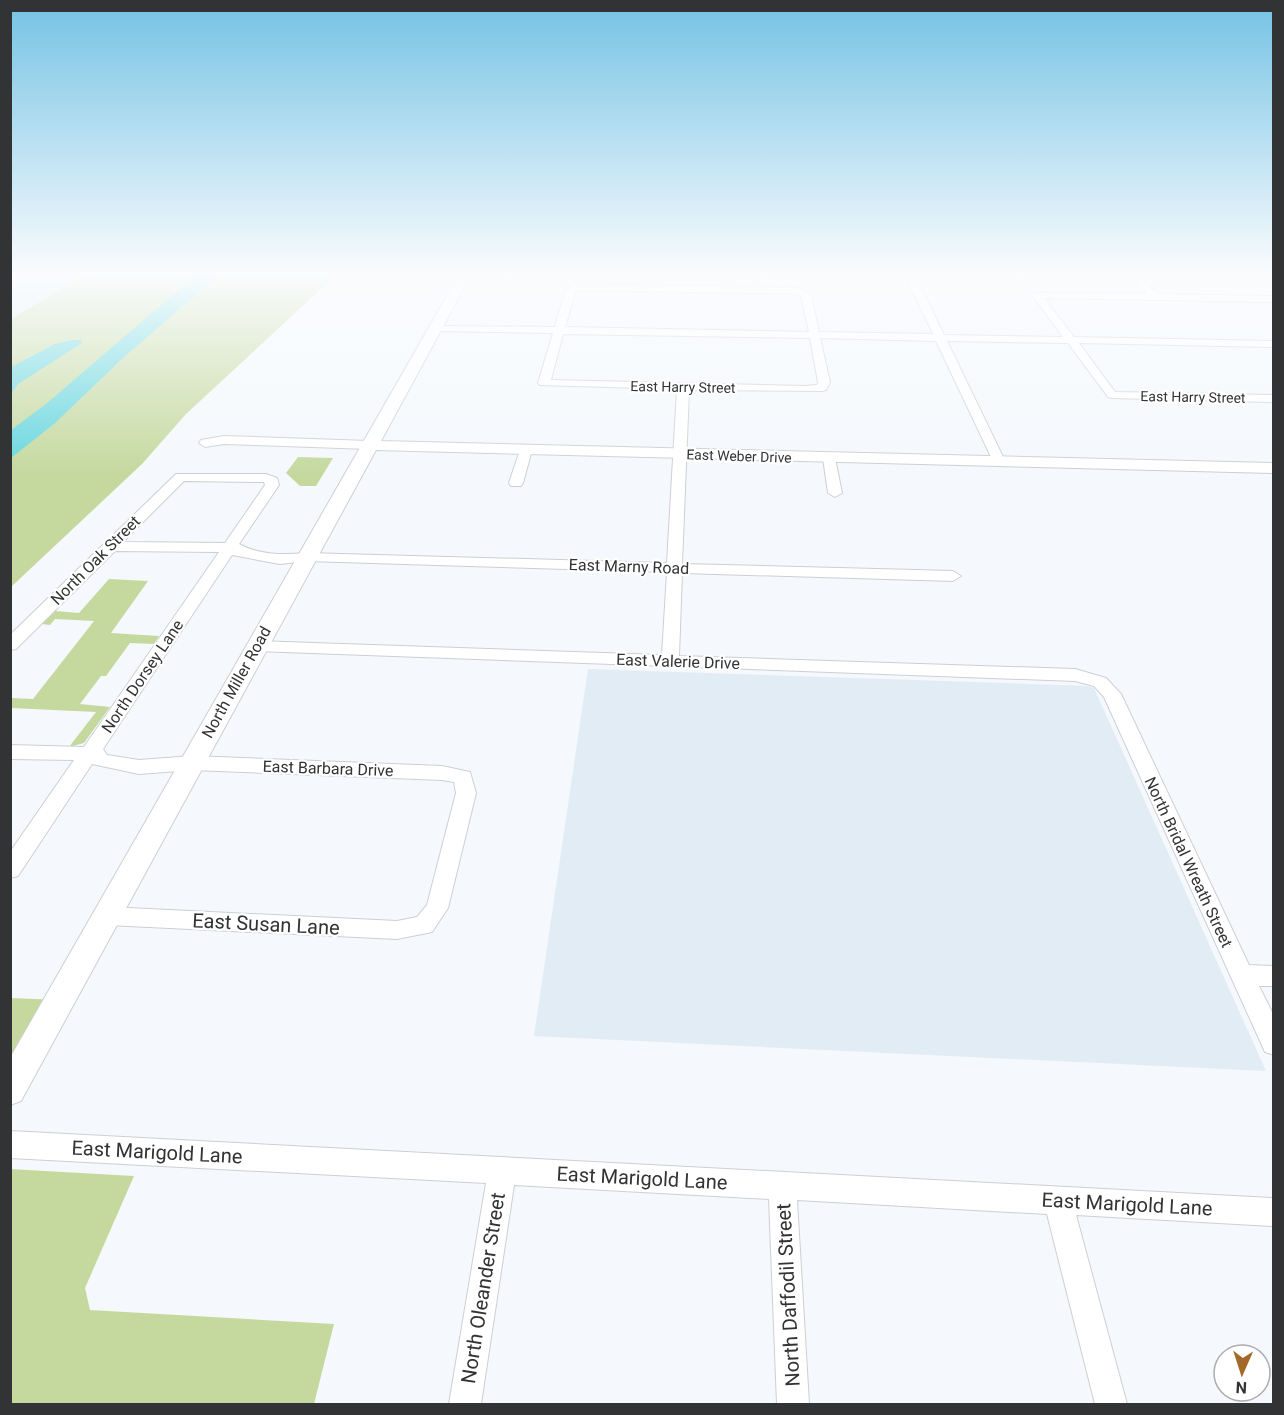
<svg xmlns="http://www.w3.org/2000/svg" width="1284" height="1415" font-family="Roboto,sans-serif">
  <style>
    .built { fill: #e2ecf5 }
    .green { fill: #c5d99f }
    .water { fill: #66d6dd }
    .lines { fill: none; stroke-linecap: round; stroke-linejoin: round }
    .minor-casing { stroke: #cccfd3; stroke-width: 2 }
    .tertiary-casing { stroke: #cccfd3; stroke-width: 2 }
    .minor { fill: #fff; fill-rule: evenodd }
    .tertiary { fill: #fff; fill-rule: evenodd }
    .labels { text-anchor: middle; stroke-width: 4.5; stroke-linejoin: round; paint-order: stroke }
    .far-street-label { font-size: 14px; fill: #323334; stroke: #fff }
    .street-label { font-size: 16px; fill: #323334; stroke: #fff }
    .near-street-label { font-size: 20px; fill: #323334; stroke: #fff }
  </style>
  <rect width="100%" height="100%" fill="#f5f8fc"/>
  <g class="built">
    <path d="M 11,275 L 84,275 L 11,319 Z"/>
    <path d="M 588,669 L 1089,686 L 1094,688 L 1266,1071 L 534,1036 Z"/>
  </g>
  <g class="green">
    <path d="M 84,275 L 336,275 L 186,414 L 142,464 L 11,587 L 11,319 Z"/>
    <path d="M 298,457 L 333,458 L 316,486 L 300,486 L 286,473 Z"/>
    <path d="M 109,579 L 148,581 L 111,633 L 159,636 L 154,644 L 130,643 L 106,676 L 101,676 L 80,704 L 110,707 L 84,743 L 69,747 L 96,712 L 11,708 L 11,698 L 33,699 L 94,621 L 55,619 L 50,625 L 42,624 L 55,611 L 79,613 Z"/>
    <path d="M 10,998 L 61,1000 L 11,1059 Z"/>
    <path d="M 10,1169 L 134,1176 L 85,1288 L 90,1310 L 334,1324 L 314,1404 L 11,1404 Z"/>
  </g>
  <g class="water">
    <path d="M 196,275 L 219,275 L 125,356 L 55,423 L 11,458 L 11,430 L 46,404 Z"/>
    <path d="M 72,340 L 81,340 L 82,343 L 18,384 L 11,394 L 11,367 L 55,344 Z"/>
  </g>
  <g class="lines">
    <g class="minor-casing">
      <g id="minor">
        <path d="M 10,275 L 22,275 L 10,282 Z"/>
        <path d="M 905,275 L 915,275 L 944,335 L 1063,337 L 1032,295 L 1034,293 L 1147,294 L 1129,275 L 1138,275 L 1158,294 L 1274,296 L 1274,302 L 1044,298 L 1074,337 L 1274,341 L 1274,347 L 1079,343 L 1115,392 L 1274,395 L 1274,402 L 1112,398 L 1108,397 L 1068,343 L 947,341 L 1005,461 L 999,465 L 993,461 L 936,341 L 820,338 L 830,382 L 826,390 L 822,391 L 689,390 L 682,564 L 953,571 L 961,576 L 953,581 L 682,573 L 679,656 L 1075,669 L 1106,678 L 1121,694 L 1249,965 L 1274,966 L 1274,986 L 1259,986 L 1274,1016 L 1274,1055 L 1265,1052 L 1104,697 L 1094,686 L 1075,681 L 256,651 L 248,646 L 256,641 L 662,655 L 667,572 L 306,561 L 280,564 L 232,555 L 103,749 L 107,755 L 139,760 L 192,756 L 442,766 L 470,772 L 476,793 L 448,908 L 432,932 L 397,939 L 108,925 L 100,923 L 97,916 L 100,909 L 108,907 L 397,921 L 417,917 L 427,905 L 456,793 L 454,782 L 442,780 L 192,770 L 139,774 L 92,764 L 18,876 L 10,878 L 10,852 L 74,760 L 10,759 L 10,745 L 84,747 L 219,552 L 115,551 L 16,649 L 10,650 L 10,635 L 176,474 L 266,474 L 277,478 L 279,485 L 239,544 C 259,555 283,555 306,553 L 667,563 L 677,389 L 540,385 L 538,383 L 553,333 L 436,331 L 431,328 L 432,326 L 555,327 L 565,291 L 573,284 L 801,288 L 811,295 L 819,332 L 933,334 ZM 576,290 L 799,294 L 801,296 L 809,332 L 565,327 ZM 563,334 L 810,338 L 818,382 L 817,385 L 804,386 L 551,380 ZM 184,481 L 264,482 L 265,485 L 225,543 L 123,542 Z"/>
        <path d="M 224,436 L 369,441 L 375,445 L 369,449 L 224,444 L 205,447 L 199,443 L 201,440 Z"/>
        <path d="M 526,446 L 532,450 L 523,483 L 521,486 L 511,486 L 509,483 L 520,450 Z"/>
        <path d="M 829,454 L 835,458 L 842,493 L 835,497 L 828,493 L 823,458 Z"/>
        <path d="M 10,1131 L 1274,1198 L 1274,1226 L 1076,1215 L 1127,1404 L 1095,1404 L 1047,1214 L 797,1200 L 809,1404 L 777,1404 L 769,1199 L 514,1185 L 481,1404 L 449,1404 L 486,1183 L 10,1158 Z"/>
      </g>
    </g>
    <g class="tertiary-casing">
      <path id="tertiary" d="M 459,275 L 471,275 L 381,441 L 1274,463 L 1274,473 L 376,450 L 21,1101 L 10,1105 L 10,1058 Z"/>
    </g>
    <use href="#minor" class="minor"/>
    <use href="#tertiary" class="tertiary"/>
  </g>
  <linearGradient id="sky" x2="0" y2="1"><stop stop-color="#74c2e4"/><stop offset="0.58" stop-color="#fafcfe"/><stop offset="1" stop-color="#fafcfe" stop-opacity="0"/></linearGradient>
  <rect width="1284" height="473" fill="url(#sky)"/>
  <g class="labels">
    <g class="far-street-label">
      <text transform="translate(683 387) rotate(1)" y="5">East Harry Street</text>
      <text transform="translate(1193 397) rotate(1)" y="5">East Harry Street</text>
      <text transform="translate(739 456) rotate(2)" y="5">East Weber Drive</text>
    </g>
    <g class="street-label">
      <text transform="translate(95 560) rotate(-45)" y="6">North Oak Street</text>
      <text transform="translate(629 566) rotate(2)" y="6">East Marny Road</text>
      <text transform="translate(678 661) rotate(2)" y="6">East Valerie Drive</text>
      <text transform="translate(142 676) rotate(-56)" y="6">North Dorsey Lane</text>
      <text transform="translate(236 682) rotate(-61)" y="6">North Miller Road</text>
      <text transform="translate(328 768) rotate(2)" y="6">East Barbara Drive</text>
      <text transform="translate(1189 862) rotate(65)" y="6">North Bridal Wreath Street</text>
    </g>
    <g class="near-street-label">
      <text transform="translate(266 924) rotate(3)" y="7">East Susan Lane</text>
      <text transform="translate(157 1152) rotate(3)" y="7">East Marigold Lane</text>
      <text transform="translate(642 1178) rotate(3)" y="7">East Marigold Lane</text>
      <text transform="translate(1127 1204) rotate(3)" y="7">East Marigold Lane</text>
      <text transform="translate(483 1288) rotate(-81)" y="7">North Oleander Street</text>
      <text transform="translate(788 1295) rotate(-93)" y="7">North Daffodil Street</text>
    </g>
  </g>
  <rect width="1284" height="1415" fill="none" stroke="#323334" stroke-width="24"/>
  <g transform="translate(1242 1373) rotate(183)"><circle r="28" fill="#ffffff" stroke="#adadae" stroke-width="1.5"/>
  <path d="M0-4.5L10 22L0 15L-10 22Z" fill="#a36928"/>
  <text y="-9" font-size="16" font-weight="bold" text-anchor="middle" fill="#323334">N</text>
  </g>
</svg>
